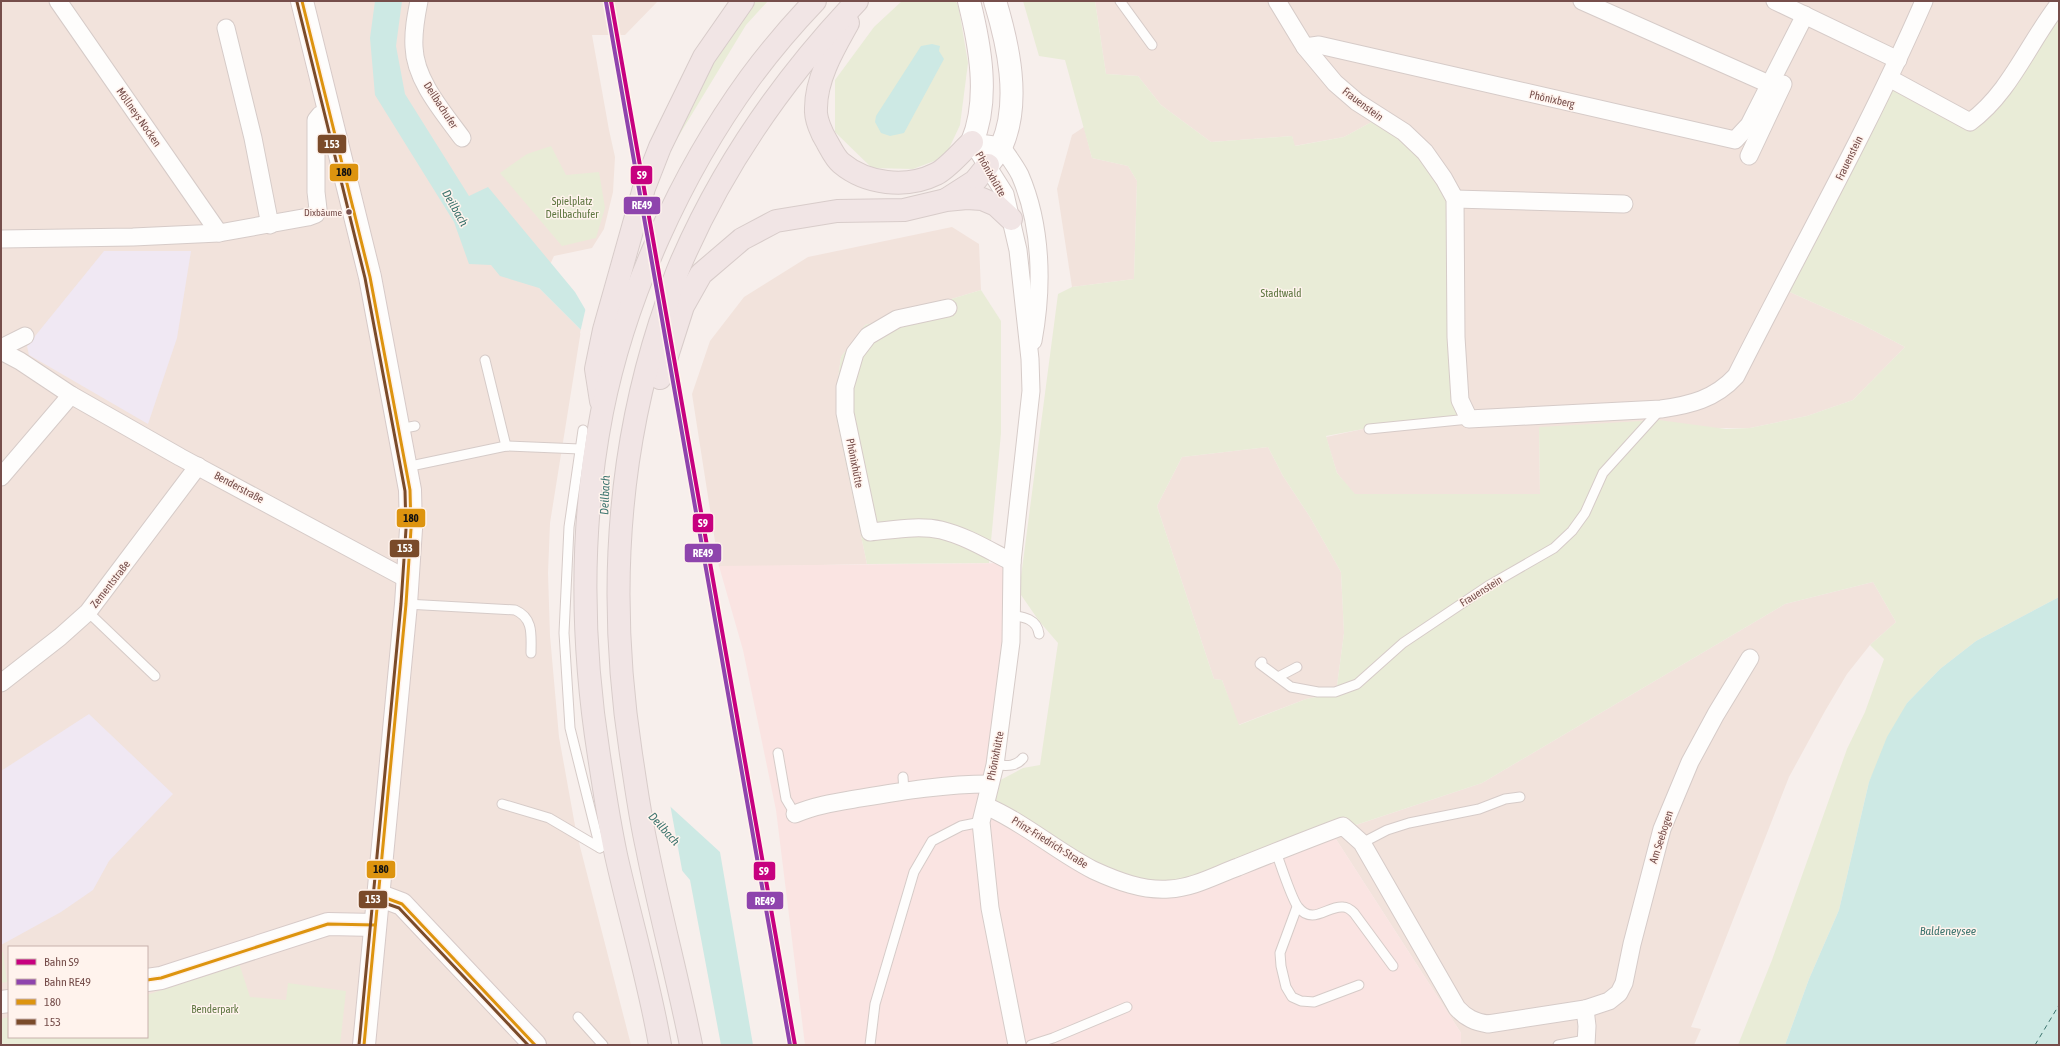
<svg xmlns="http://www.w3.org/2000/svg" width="2060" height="1046" font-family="'Asap Condensed',sans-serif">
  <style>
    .residential { fill: #f2e3dc; fill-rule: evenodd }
    .commercial { fill: #fae4e2 }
    .education { fill: #f0e8f3 }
    .green { fill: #e9ecd7; fill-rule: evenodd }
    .water { fill: #cde9e4 }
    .pier { fill: #f7efec }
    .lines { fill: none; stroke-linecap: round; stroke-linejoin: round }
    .ferry { stroke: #3c746e; stroke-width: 1; stroke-dasharray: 5 4; stroke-linecap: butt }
    .lane-casing { stroke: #d6cbc8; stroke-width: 11 }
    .street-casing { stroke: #d6cbc8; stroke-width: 19 }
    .secondary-casing { stroke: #d7cac8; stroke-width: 24 }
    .highway-casing { stroke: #d8ccca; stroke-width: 24 }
    .lane { stroke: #fefdfc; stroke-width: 9 }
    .street { stroke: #fefdfc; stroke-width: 17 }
    .secondary { stroke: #fefdfc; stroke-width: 22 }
    .highway { stroke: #f1e5e5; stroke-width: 22 }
    .bus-1-casing { stroke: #fff3ed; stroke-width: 6 }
    .bus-2-casing { stroke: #fff3ed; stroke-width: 6 }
    .bus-1 { stroke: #dd940f; stroke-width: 3 }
    .bus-2 { stroke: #7a4b2a; stroke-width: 3 }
    .rail-1-casing { stroke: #fff3ed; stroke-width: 7 }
    .rail-2-casing { stroke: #fff3ed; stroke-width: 7 }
    .rail-1 { stroke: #c7007f; stroke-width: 4 }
    .rail-2 { stroke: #8e44ad; stroke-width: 4 }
    .bus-dot { fill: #764e4b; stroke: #fff3ed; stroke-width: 1.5 }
    .labels { text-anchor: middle; stroke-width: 3; stroke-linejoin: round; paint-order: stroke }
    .bus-label { font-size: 10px; fill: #764e4b; stroke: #fff3ed; text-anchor: end }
    .street-label { font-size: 11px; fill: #764e4b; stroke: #fff3ed }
    .park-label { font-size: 11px; fill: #5e7640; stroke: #fff3ed }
    .water-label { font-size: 12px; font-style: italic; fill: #3c746e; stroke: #fff3ed }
    .line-badge { stroke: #fff3ed; stroke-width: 1.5 }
    .badge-label { font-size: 11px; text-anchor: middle; font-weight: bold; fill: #fff }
    .pale-badge-label { font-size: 11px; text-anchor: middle; font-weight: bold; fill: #111 }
  </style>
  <rect width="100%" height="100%" fill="#f7efec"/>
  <g class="residential">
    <path d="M 1,1 L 658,1 L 625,35 L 592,35 L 609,130 L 615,157 L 613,192 L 604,229 L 592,248 L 554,256 L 539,288 L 581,330 L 550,523 L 548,573 L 550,636 L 559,737 L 576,831 L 631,1045 L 1,1045 ZM 9,947 L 147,947 L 147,1037 L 9,1037 Z"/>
    <path d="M 1095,1 L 2059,1 L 2000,90 L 1783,289 L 1861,324 L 1905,347 L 1853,400 L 1807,416 L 1750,428 L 1539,428 L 1540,494 L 1354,494 L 1337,473 L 1326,437 L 1363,429 L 1471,420 L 1377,119 L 1344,137 L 1294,146 L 1292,136 L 1211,142 L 1161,105 L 1138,76 L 1106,74 Z"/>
    <path d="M 1084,127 L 1092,158 L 1128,166 L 1137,181 L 1134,279 L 1072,287 L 1057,189 L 1072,135 Z"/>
    <path d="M 952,227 L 979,244 L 981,290 L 865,325 L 841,357 L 836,393 L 836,416 L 867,564 L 719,567 L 692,394 L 710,341 L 744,297 L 808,257 Z"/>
    <path d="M 1268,447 L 1283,476 L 1310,517 L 1341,572 L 1344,633 L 1336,693 L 1306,699 L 1238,725 L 1222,680 L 1214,679 L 1157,506 L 1182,457 Z"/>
    <path d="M 1873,582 L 1896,622 L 1870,645 L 1847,674 L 1825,711 L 1789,777 L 1691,1027 L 1701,1029 L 1694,1045 L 1461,1045 L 1461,1033 L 1332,833 L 1482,783 L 1785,604 Z"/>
  </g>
  <path class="commercial" d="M 1012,563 L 989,783 L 967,786 L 1332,833 L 1461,1033 L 1461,1045 L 805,1045 L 776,810 L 743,650 L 719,566 Z"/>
  <g class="education">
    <path d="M 104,251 L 191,251 L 177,338 L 148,424 L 29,355 L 27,346 Z"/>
    <path d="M 89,714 L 173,794 L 109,861 L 93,890 L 61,912 L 1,945 L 1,771 Z"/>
  </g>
  <g class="green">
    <path d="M 752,1 L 768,1 L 746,25 L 672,147 L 712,60 Z"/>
    <path d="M 902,1 L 956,1 L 959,9 L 968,63 L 960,125 L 945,157 L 913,169 L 872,168 L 835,132 L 835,80 L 874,27 Z"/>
    <path d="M 1023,1 L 1095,1 L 1106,74 L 1138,76 L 1161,105 L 1211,142 L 1292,136 L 1295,146 L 1344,137 L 1377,119 L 1402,133 L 1452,202 L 1466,418 L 1363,429 L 1326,436 L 1337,473 L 1355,494 L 1540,494 L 1539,427 L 1659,420 L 1726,429 L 1750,428 L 1807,416 L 1853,400 L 1905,347 L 1861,324 L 1783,289 L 1889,80 L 1970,123 L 2059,8 L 2059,597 L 1976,641 L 1940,669 L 1907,703 L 1869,782 L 1839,910 L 1809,979 L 1785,1045 L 1738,1045 L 1772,960 L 1847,749 L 1865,712 L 1884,659 L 1870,645 L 1896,622 L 1873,582 L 1785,604 L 1482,783 L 1169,887 L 1125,880 L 988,805 L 991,785 L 1023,768 L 1040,765 L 1058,643 L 1039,621 L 1019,592 L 1058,294 L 1072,287 L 1134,279 L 1137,181 L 1128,166 L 1092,158 L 1065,60 L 1039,56 ZM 1268,447 L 1283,476 L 1310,517 L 1341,572 L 1344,633 L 1336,693 L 1306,699 L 1239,725 L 1222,680 L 1214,679 L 1157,506 L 1182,457 Z"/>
    <path d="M 551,146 L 566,175 L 599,172 L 605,208 L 596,238 L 562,246 L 500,173 L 527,154 Z"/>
    <path d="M 981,290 L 1001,321 L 1001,433 L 989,563 L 867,564 L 836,416 L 836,393 L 841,357 L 865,325 Z"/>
    <path d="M 1,952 L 3,952 L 7,982 L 1,983 Z"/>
    <path d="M 239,963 L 250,997 L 286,1000 L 288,983 L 346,991 L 340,1045 L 1,1045 L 1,1019 L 9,1017 L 9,1037 L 147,1037 L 147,995 Z"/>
  </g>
  <g class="water">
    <path d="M 375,1 L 402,1 L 396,46 L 405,94 L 469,196 L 488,187 L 575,292 L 621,370 L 612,584 L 646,761 L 662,799 L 720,852 L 753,1045 L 721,1045 L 690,880 L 673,860 L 628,820 L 602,473 L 589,338 L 539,288 L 500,276 L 491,265 L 469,264 L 454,222 L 375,95 L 370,38 Z"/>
    <path d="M 932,44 L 940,46 L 939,51 L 944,59 L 904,133 L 890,136 L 881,133 L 875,122 L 876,116 L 921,46 Z"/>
    <path d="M 2059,597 L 2059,1045 L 1785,1045 L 1809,979 L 1839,910 L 1869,782 L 1887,737 L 1907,703 L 1940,669 L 1976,641 Z"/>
  </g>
  <path class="pier" d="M 586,307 L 623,370 L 614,584 L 647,761 L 663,798 L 670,804 L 683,875 L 672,862 L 627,821 L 611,756 L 594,584 L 600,474 L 587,339 L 580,333 Z"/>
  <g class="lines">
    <path class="ferry" d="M 2035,1045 L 2059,1005"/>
    <g class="lane-casing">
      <g id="lane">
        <path d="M 1120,1 L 1152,45"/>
        <path d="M 485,360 L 506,446"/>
        <path d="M 399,429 L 415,426"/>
        <path d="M 1369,429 L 1469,419"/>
        <path d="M 583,430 L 569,527 L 564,633 L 570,728 L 600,848"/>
        <path d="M 406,467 L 506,446 L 580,449"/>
        <path d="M 406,604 L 515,610 C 534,618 531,636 531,653"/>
        <path d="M 88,612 L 155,676"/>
        <path d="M 1011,615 C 1024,617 1037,619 1039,634"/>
        <path d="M 1262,662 L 1260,664 L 1291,687 L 1318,692 L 1335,692 L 1357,684 L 1403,643 L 1488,586 L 1554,548 L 1572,531 L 1585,513 L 1603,473 L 1661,409"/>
        <path d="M 1278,677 L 1297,667"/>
        <path d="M 778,753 L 786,799 L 795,814"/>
        <path d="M 995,765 C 1007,766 1016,767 1023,758"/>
        <path d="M 903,777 L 904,791"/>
        <path d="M 502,804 L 549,818 L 600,848"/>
        <path d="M 1362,843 L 1387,830 L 1409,823 L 1479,809 L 1505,799 L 1520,797"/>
        <path d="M 1276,852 C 1280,863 1292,900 1298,907 C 1313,926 1328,905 1343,907 C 1347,907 1351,910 1354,913 L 1393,966"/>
        <path d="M 1297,907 L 1280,953 L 1281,966 L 1286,987 L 1292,997 L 1301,1001 L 1314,1002 L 1359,985"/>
        <path d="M 578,1017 L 603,1045"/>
        <path d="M 870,1045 L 875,1004 L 914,872 L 932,841 L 961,826 L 981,822"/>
        <path d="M 1031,1045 L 1053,1038 L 1127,1007"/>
        <path d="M 1558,1045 L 1580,1041 L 1587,1042"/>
      </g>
    </g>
    <g class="street-casing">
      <g id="street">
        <path d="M 58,1 L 219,233"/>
        <path d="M 419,1 C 416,16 413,31 414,47 C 415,80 443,112 462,138"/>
        <path d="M 1277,1 L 1305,47 L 1335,83 L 1357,102 L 1404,132 L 1425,152 L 1444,179 L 1455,199 L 1456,337 L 1460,400 L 1469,419 L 1661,409 C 1690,405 1715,399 1736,376 C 1799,251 1868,130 1924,1"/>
        <path d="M 1582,1 L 1771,85"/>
        <path d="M 1775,1 L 1898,60"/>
        <path d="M 226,28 L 253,138 L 270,225"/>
        <path d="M 1305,47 L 1319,45 L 1735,140 L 1749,125 L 1805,15"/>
        <path d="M 1889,78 L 1970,122 C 2010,93 2029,42 2059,4"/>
        <path d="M 972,142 L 1005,194 L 1018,250 L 1030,359 L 1031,391 L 1012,562 L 1011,642 L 995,765 L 981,822 L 990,908 L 1017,1045"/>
        <path d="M 972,142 L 1001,146 C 1007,155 1015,165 1020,175 C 1042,226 1043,287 1033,341"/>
        <path d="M 1749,156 L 1783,84"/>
        <path d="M 1455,199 L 1624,204"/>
        <path d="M 1,239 L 133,237 L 219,233 L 308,217 L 316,214 L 318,209 L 316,192 L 316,120 L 320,115 L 330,111"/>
        <path d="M 948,308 L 897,319 L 868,336 L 855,353 L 845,387 L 845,413 L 870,532 C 893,530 918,525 941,530 C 966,536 990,551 1012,562"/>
        <path d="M 1,348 L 25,336"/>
        <path d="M 1,351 L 20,361 L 71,395 L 180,457 L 407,579"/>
        <path d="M 1,477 L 71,395"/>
        <path d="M 1,683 L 60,637 L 88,612 L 198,466"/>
        <path d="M 986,806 C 1025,823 1056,851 1093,870 C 1117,881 1143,891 1169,889 C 1193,888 1216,875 1238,867 C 1273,853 1308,839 1343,826 L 1362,843 L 1457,1008 C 1466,1018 1475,1022 1488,1024 L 1585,1009 L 1609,1001 L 1619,993 L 1624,983 L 1632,944 L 1662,829 L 1690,762 L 1716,714 L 1750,658"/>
        <path d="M 795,814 C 816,805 838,802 861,798 C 903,791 946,784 989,784"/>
        <path d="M 1585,1009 L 1587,1026 L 1586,1045"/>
      </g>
    </g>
    <g class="secondary-casing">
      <g id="secondary">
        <path d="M 302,1 L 370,277 L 410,490 L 411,529 L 406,604 L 364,1045"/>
        <path d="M 969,1 C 980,45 990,99 972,142"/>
        <path d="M 988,165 C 993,159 998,152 1002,145 C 1021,101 1008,44 995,1"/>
        <path d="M 378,895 L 402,904 L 535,1045"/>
        <path d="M 147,980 L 161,978 L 328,924 L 375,925"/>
        <path d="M 1,1002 L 9,1001"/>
      </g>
    </g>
    <g class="highway-casing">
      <g id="highway">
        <path d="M 848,23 C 834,48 816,78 816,108 C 815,119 822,134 827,142 C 831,149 835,158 841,163 C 866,184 906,189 936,174 C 947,169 962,151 972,142"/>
        <path d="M 947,199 L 975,181 L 988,165"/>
        <path d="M 660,378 L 683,306 L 701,274 L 742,239 L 776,221 L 837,211 L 904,210 L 946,200 L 967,198 L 982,199 L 996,205 L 1011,219"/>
        <path d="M 601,401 L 596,369 L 604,330 L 644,188 L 660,147 L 704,57 L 743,1"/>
        <path d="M 660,1045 C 649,981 630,918 616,855 C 609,822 604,789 599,756 C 581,642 580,525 602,412 C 625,296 681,173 750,78 C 770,51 792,25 815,1"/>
        <path d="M 691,1045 C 678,979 660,914 647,848 C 640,817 636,786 631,754 C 609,610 615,463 660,323 C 667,304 672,283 680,265 C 722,167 784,78 857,1"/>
      </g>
    </g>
    <use href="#lane" class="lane"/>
    <use href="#street" class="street"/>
    <use href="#secondary" class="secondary"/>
    <use href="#highway" class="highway"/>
    <g class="bus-1-casing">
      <g id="bus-1">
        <path d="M 302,1 L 370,277 L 410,490 L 411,529 L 406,604 L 364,1045"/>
        <path d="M 378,895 L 402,904 L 535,1045"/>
        <path d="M 147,980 L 161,978 L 328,924 L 375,925"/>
      </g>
    </g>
    <g class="bus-2-casing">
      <g id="bus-2">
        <path d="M 297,2 L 365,278 L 405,491 L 406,529 L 401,604 L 359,1045"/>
        <path d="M 376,900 L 399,908 L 528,1045"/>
      </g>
    </g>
    <use href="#bus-1" class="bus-1"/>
    <use href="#bus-2" class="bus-2"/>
    <g class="rail-1-casing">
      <path id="rail-1" d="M 611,1 L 795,1045"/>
    </g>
    <g class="rail-2-casing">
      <path id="rail-2" d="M 606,2 L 790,1045"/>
    </g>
    <use href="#rail-1" class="rail-1"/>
    <use href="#rail-2" class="rail-2"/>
  </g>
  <circle class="bus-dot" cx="349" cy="212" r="3.5"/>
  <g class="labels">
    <g class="bus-label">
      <text x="342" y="216">Dixbäume</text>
    </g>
    <g class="street-label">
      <text transform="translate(1552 99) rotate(13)" y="4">Phönixberg</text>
      <text transform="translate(1363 104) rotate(37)" y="4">Frauenstein</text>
      <text transform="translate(441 105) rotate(57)" y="4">Deilbachufer</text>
      <text transform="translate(139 117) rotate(55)" y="4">Möllneys Nocken</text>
      <text transform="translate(1849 158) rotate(-64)" y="4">Frauenstein</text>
      <text transform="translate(991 174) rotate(60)" y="4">Phönixhütte</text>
      <text transform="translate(855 463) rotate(79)" y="4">Phönixhütte</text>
      <text transform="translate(239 487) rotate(28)" y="4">Benderstraße</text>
      <text transform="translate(110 584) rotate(-52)" y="4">Zementstraße</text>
      <text transform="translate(1481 591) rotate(-32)" y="4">Frauenstein</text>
      <text transform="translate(995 756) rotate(-79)" y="4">Phönixhütte</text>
      <text transform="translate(1661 837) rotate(-72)" y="4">Am Seebogen</text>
      <text transform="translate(1050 842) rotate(32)" y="4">Prinz-Friedrich-Straße</text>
    </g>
    <g class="park-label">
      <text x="572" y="205">Spielplatz<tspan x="572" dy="13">Deilbachufer</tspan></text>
      <text x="1281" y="297">Stadtwald</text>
      <text x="215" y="1013">Benderpark</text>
    </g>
    <g class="water-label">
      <text transform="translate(455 208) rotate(60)" y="4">Deilbach</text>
      <text transform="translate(605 495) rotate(-88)" y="4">Deilbach</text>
      <text transform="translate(664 829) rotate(48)" y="4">Deilbach</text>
      <text x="1948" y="935">Baldeneysee</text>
    </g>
  </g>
  <g class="line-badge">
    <rect x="317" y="134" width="30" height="20" rx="4" fill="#7a4b2a"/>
    <rect x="329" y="163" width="30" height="19" rx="4" fill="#dd940f"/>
    <rect x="630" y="165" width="23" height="20" rx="4" fill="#c7007f"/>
    <rect x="623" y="196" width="38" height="19" rx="4" fill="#8e44ad"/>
    <rect x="396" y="508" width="30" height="20" rx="4" fill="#dd940f"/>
    <rect x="692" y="513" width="22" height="20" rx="4" fill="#c7007f"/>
    <rect x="389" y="539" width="31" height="19" rx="4" fill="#7a4b2a"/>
    <rect x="684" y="543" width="38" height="20" rx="4" fill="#8e44ad"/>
    <rect x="366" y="860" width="30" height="19" rx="4" fill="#dd940f"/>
    <rect x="753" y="861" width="23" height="20" rx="4" fill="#c7007f"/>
    <rect x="358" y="890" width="30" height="19" rx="4" fill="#7a4b2a"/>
    <rect x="746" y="891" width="38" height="19" rx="4" fill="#8e44ad"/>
  </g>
  <g class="badge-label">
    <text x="332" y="148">153</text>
    <text x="642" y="179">S9</text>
    <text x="642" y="209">RE49</text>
    <text x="703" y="527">S9</text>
    <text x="405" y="552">153</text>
    <text x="703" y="557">RE49</text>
    <text x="764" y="875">S9</text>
    <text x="373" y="903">153</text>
    <text x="765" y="905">RE49</text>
  </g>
  <g class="pale-badge-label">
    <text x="344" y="176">180</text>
    <text x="411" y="522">180</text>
    <text x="381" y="873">180</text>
  </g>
  <rect width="2060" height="1046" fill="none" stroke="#764e4b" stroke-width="4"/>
  <rect x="8" y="946" width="140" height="92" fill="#fff3ed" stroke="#c8b1ac"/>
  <rect x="16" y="959" width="20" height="6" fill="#c7007f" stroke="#c8b1ac"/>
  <text x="44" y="966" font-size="12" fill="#764e4b">Bahn S9</text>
  <rect x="16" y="979" width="20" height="6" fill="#8e44ad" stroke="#c8b1ac"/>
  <text x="44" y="986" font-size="12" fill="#764e4b">Bahn RE49</text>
  <rect x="16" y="999" width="20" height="6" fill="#dd940f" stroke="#c8b1ac"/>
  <text x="44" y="1006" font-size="12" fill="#764e4b">180</text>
  <rect x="16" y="1019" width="20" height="6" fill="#7a4b2a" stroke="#c8b1ac"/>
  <text x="44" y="1026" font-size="12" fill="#764e4b">153</text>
</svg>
